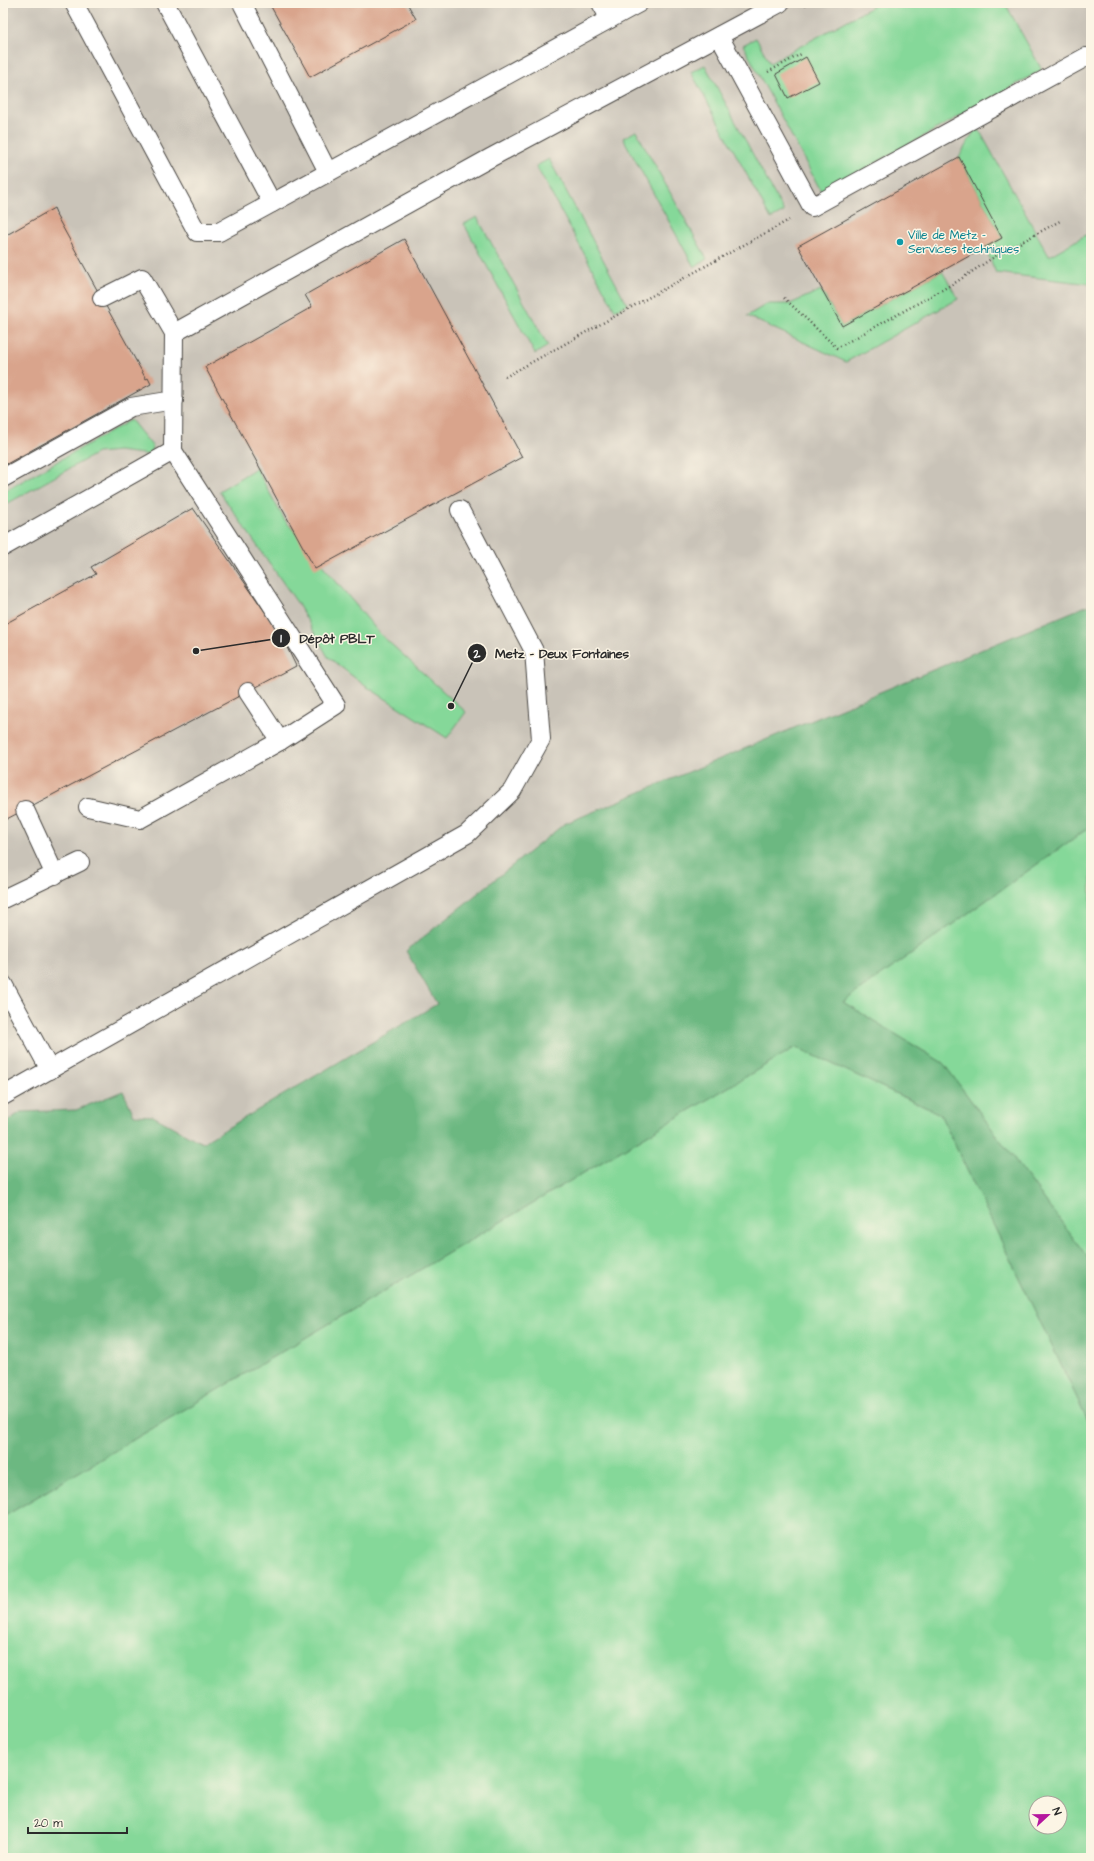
<svg xmlns="http://www.w3.org/2000/svg" width="1094" height="1861" font-family="'Architects Daughter',sans-serif">
  <style>
    .industrial { fill: #c9c3b8 }
    .green { fill: #85d899; stroke: #588262; fill-rule: evenodd }
    .forest { fill: #6cb881; stroke: #4c7256 }
    .building { fill: #d9a48c }
    .lines { fill: none; stroke-linecap: round; stroke-linejoin: round }
    .lane-casing { stroke: #494642; stroke-width: 20 }
    .path { stroke: #494642; stroke-width: 2.5; stroke-dasharray: 1 3; stroke-linecap: butt }
    .lane { stroke: #fff; stroke-width: 18 }
    .culture-dot { fill: #0f9aa8; stroke: #fcf5e5; stroke-width: 1.5 }
    .labels { text-anchor: middle; stroke-width: 3; stroke-linejoin: round; paint-order: stroke }
    .culture-label { font-size: 12px; fill: #0d838f; stroke: #fcf5e5; text-anchor: start }
    .leader { fill: none; stroke: #2b2b2b; stroke-width: 1.5 }
    .callout-dot { fill: #2b2b2b; stroke: #fcf5e5; stroke-width: 1.5 }
    .mark-label { font-size: 12px; text-anchor: middle; font-weight: bold; fill: #fff }
    .callout-label { font-size: 13px; text-anchor: middle; font-weight: bold; fill: #2b2b2b; stroke: #fcf5e5; stroke-width: 3; stroke-linejoin: round; paint-order: stroke }
  </style>
  <rect width="100%" height="100%" fill="#fcf5e5"/>
  <filter id="ink" filterUnits="userSpaceOnUse"><feTurbulence type="fractalNoise" baseFrequency=".025" numOctaves="2"/><feDisplacementMap in="SourceGraphic" scale="8" xChannelSelector="R" yChannelSelector="G"/><feConvolveMatrix kernelMatrix="1 2 1 2 8 2 1 2 1" color-interpolation-filters="sRGB"/></filter>
  <filter id="wash" filterUnits="userSpaceOnUse"><feTurbulence type="fractalNoise" baseFrequency=".012" numOctaves="4" result="noise"/><feDisplacementMap in="SourceGraphic" scale="16" xChannelSelector="R" yChannelSelector="G"/><feGaussianBlur stdDeviation="0.9" result="paint"/><feColorMatrix in="noise" values="0 0 0 0 0 0 0 0 0 0 0 0 0 0 0 0 0 1.4 0 .05"/><feComposite in="paint" operator="in"/></filter>
  <g filter="url(#wash)">
    <rect width="100%" height="100%" fill="#f5e2c7"/>
    <path class="industrial" d="M 3,3 L 1091,3 L 1091,609 L 706,802 L 291,1112 L 3,1261 Z"/>
    <g class="green">
      <path d="M 879,3 L 1005,3 L 1042,70 L 822,193 L 743,45 L 756,38 L 770,63 Z"/>
      <path d="M 705,65 L 784,212 L 771,219 L 691,72 Z"/>
      <path d="M 977,126 L 1049,256 L 1091,232 L 1091,284 L 996,273 L 985,247 L 1002,238 L 959,157 Z"/>
      <path d="M 636,131 L 707,259 L 694,267 L 623,138 Z"/>
      <path d="M 549,159 L 627,304 L 615,310 L 536,166 Z"/>
      <path d="M 477,217 L 548,346 L 535,354 L 464,224 Z"/>
      <path d="M 942,271 L 958,299 L 846,362 L 747,316 L 767,304 L 790,304 L 821,290 L 842,326 Z"/>
      <path d="M 131,420 L 153,447 L 151,455 L 118,451 L 97,453 L 3,506 L 3,492 Z"/>
      <path d="M 256,468 L 284,519 L 380,634 L 466,712 L 447,738 L 364,685 L 328,657 L 298,604 L 219,491 Z"/>
      <path d="M 1091,826 L 1091,1262 L 943,1063 L 843,1002 Z"/>
      <path d="M 796,1047 L 940,1114 L 1091,1427 L 1091,1858 L 3,1858 L 3,1517 ZM 1036,1803 L 1060,1803 L 1060,1827 L 1036,1827 Z"/>
    </g>
    <path class="forest" d="M 1091,604 L 1091,826 L 843,1002 L 943,1063 L 1091,1262 L 1091,1427 L 940,1114 L 796,1047 L 3,1517 L 3,1124 L 21,1112 L 76,1110 L 123,1091 L 134,1115 L 153,1116 L 202,1143 L 437,1004 L 406,951 L 564,824 Z"/>
    <g id="blocks">
      <g class="building">
        <path d="M 269,3 L 407,3 L 416,19 L 310,77 Z"/>
        <path d="M 806,57 L 819,82 L 788,98 L 776,74 Z"/>
        <path d="M 959,157 L 1002,238 L 842,326 L 798,246 Z"/>
        <path d="M 54,208 L 57,215 L 56,215 L 146,379 L 148,378 L 151,384 L 3,466 L 3,237 Z"/>
        <path d="M 404,239 L 522,457 L 315,569 L 205,367 L 312,307 L 305,295 Z"/>
        <path d="M 193,508 L 281,635 L 296,666 L 3,821 L 3,625 L 96,574 L 91,567 Z"/>
      </g>
    </g>
  </g>
  <g filter="url(#ink)">
    <use href="#blocks" fill-opacity="0" stroke="#494642" stroke-width="1"/>
    <g class="lines">
      <g class="lane-casing">
        <g id="lane">
          <path d="M 74,3 L 197,232 L 219,232 L 639,3"/>
          <path d="M 165,3 L 272,203"/>
          <path d="M 242,3 L 328,172"/>
          <path d="M 601,3 L 610,19"/>
          <path d="M 719,36 L 812,207 L 1086,57"/>
          <path d="M 174,333 L 490,158 L 780,3"/>
          <path d="M 3,478 L 131,407 L 174,400"/>
          <path d="M 3,547 L 173,451"/>
          <path d="M 248,692 L 280,741"/>
          <path d="M 88,807 L 140,819 L 280,741 L 336,705 L 173,451 L 174,333 L 142,278 L 102,298"/>
          <path d="M 25,810 L 55,875"/>
          <path d="M 3,899 L 80,862"/>
          <path d="M 3,984 L 50,1070"/>
          <path d="M 3,1096 L 467,834 L 512,791 L 541,739 L 534,651 L 460,510"/>
        </g>
      </g>
      <g class="path">
        <path d="M 805,6 L 810,3"/>
        <path d="M 768,72 L 803,53"/>
        <path d="M 784,298 L 837,348 L 958,281 L 994,257 L 1060,221"/>
        <path d="M 505,377 L 789,220"/>
      </g>
      <use href="#lane" class="lane"/>
    </g>
  </g>
  <circle class="culture-dot" cx="900" cy="242" r="4"/>
  <g class="labels">
    <g class="culture-label">
      <text x="908" y="239">Ville de Metz -<tspan x="908" dy="14">Services techniques</tspan></text>
    </g>
  </g>
  <path class="leader" d="M196 651L281 638M451 706L477 653"/>
  <g class="callout-dot">
    <circle cx="196" cy="651" r="4"/>
    <circle cx="451" cy="706" r="4"/>
    <circle cx="281" cy="638" r="10"/>
    <circle cx="477" cy="653" r="10"/>
  </g>
  <g class="mark-label">
    <text x="281" y="642">1</text>
    <text x="477" y="658">2</text>
  </g>
  <g class="callout-label">
    <text x="337" y="643">Dépôt PBLT</text>
    <text x="562" y="658">Metz - Deux Fontaines</text>
  </g>
  <rect width="1094" height="1861" fill="none" stroke="#fcf5e5" stroke-width="16"/>
  <g transform="translate(1048 1815) rotate(68)"><circle r="19" fill="#fcf5e5" stroke="#a8a49b"/>
  <path d="M0-3L7 15L0 10L-7 15Z" fill="#b5179e"/>
  <text y="-6" font-size="11" font-weight="bold" text-anchor="middle" fill="#2b2b2b">N</text>
  </g>
  <path d="M28 1827v6h99v-6" fill="none" stroke="#2b2b2b" stroke-width="2"/>
  <text x="34" y="1827" font-size="12" fill="#2b2b2b" stroke="#fcf5e5" stroke-width="3" paint-order="stroke">20 m</text>
</svg>
